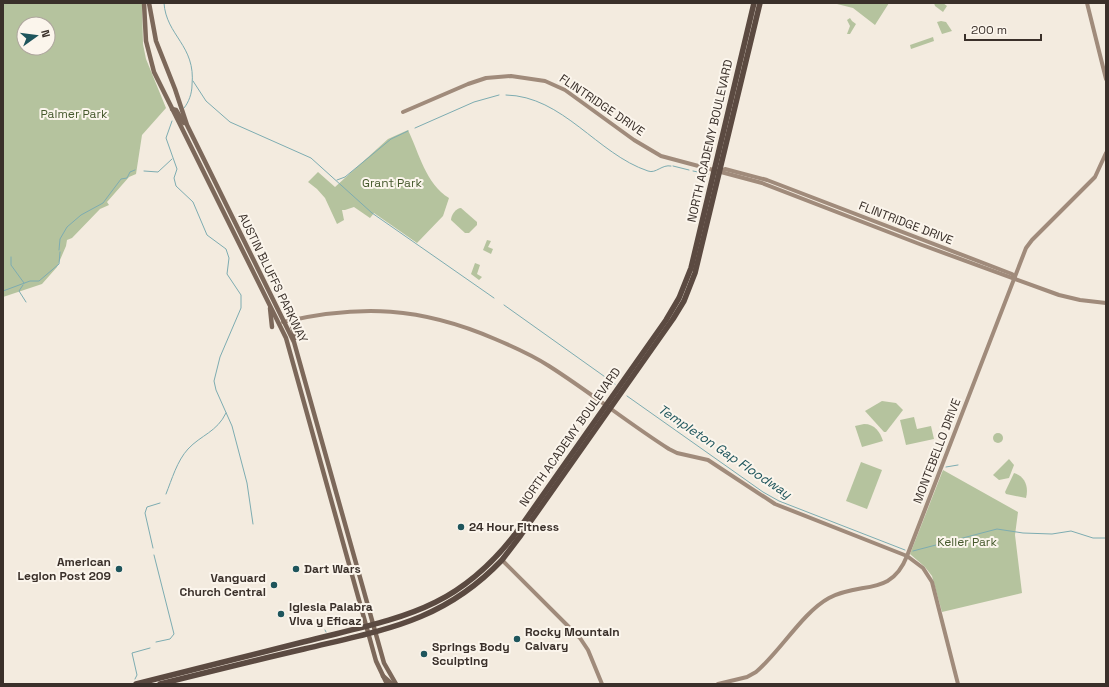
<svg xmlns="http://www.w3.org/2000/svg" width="1109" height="687" font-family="'Space Grotesk',sans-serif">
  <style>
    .green { fill: #b5c39e; fill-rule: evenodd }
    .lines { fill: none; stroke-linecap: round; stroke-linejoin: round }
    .stream { stroke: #7dacb1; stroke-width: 1 }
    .secondary { stroke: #a08b7b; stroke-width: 4 }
    .primary { stroke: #7c685a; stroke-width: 4.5 }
    .highway { stroke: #5b4a41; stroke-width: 5.5 }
    .poi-dot { fill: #1e555c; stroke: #fbf5ec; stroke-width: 1.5 }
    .labels { text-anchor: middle; stroke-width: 4; stroke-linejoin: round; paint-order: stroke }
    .street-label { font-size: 12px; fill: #3a302a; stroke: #fbf5ec }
    .park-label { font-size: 12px; fill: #46592d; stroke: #fbf5ec }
    .poi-label { font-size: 12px; font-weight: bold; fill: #3a302a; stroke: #fbf5ec; text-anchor: start }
    .water-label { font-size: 13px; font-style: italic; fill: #1e555c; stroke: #fbf5ec }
  </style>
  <rect width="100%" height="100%" fill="#f3ebdf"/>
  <g class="green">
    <path d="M 3,3 L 142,3 L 143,44 L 146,59 L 166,108 L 142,135 L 136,174 L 129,177 L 107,202 L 109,205 L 100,209 L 72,238 L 67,240 L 66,246 L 57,267 L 42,284 L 3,297 ZM 24,24 L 48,24 L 48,48 L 24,48 Z"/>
    <path d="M 833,3 L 889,3 L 875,25 L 853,8 Z"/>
    <path d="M 934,3 L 943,3 L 947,6 L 943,12 L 935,6 Z"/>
    <path d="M 850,18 L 852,21 L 856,24 L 850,34 L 847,34 L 850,26 L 847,20 Z"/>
    <path d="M 941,21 L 946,22 L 952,31 L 942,34 L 937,22 Z"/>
    <path d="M 933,37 L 934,41 L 911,49 L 910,45 Z"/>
    <path d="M 408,130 C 419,153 426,184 449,198 L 443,216 L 417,243 L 374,213 L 370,218 L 354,207 L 345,210 L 342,210 L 344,220 L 337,224 L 325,198 L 317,189 L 308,182 L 318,172 L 335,187 L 388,139 Z"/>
    <path d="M 461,208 L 477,222 L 477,225 L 469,233 L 465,233 L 451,220 C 451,215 456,208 461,208 Z"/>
    <path d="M 487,240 L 491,241 L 488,247 L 493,249 L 491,254 L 483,250 Z"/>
    <path d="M 475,263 L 480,265 L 477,274 L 482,277 L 479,280 L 471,274 Z"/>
    <path d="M 882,401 L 896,403 L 903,410 L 886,432 L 884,432 L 865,411 Z"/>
    <path d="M 914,417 L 917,429 L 931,426 L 934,439 L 906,445 L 900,420 Z"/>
    <path d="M 864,424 C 875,424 880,432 883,441 L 862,447 L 855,426 Z"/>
    <circle cx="998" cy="438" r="5"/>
    <path d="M 1009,459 L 1014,465 L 1009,478 L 999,480 L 993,475 Z"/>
    <path d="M 861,462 L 882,470 L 867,509 L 846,501 Z"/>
    <path d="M 943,470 L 1018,512 L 1015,535 L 1022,593 L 942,612 L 932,576 L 925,567 L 910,554 Z"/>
    <path d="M 1014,473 C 1025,476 1029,487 1026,498 L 1006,494 L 1005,492 Z"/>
  </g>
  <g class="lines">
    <g class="stream">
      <path d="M 164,3 C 166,36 196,45 192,85 C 192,93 189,102 184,108"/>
      <path d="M 193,81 L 206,101 L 230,122 L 311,158 L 372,213 L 494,298"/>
      <path d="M 506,95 C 563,96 597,154 648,171 C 656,174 662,164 671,166"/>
      <path d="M 172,121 L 166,138 L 177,169 L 174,178 L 176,186 L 193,202 L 207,235 L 226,249 L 229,258 L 227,274 L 241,295 L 241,308 L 220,357 L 214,381 L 216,390 L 232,426 L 247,483 L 253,524"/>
      <path d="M 415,128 L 474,102 L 499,95"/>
      <path d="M 673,166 L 689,170"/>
      <path d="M 144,171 L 158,172 L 172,159"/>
      <path d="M 693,171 L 708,174"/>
      <path d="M 337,180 L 345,177 L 391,139 L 408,131"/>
      <path d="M 59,250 L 60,239 L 67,227 L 81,215 L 103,203 L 121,179 L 127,178 L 130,172 L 135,170"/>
      <path d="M 11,257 L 11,265 L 24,283"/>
      <path d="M 23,285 L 19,291 L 26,302"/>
      <path d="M 3,291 L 30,281 L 39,281 L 59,264 L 60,252"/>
      <path d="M 504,305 L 615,384"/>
      <path d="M 627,396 L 763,492 L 779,501 L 905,550"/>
      <path d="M 946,467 L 958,465"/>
      <path d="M 166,494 C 172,479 177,461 188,449 C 201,435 217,432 226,413"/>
      <path d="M 153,548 L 145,513 L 147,507 L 160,503"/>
      <path d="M 913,551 L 997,529 L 1023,533 L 1052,534 L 1071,531 L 1093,538 L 1106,538"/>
      <path d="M 154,555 L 174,634 L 170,639 L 156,642"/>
      <path d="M 325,630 L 326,632"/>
      <path d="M 135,679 L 137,675 L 132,653 L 150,648"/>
    </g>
    <g class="secondary">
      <path d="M 1087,3 L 1106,79"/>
      <path d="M 403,112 L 468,84 L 486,78 L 511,76 L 545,81 L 565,90 L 634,140 L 661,156 L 762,183 L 922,245 L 1059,295 L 1080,300 L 1106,303"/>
      <path d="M 720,171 L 725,169 L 767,180 L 1012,274 L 1015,278"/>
      <path d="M 283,322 C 361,304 421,307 495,339 C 514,347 532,355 549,366 C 590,392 628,423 669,449 L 677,453 L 708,460 L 775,504 L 907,556 L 923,568 L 932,582 L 958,684"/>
      <path d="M 502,560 L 580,638 L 588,650 L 602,684"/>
      <path d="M 718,684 L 747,677 L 756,672 C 779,653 803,612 829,598 C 861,581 891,597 907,556 L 1026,248 L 1032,240 L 1095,177 L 1106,153"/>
    </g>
    <g class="primary">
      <path d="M 144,3 L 146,41 L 154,72 L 286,338 L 376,661 L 387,684"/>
      <path d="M 149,3 L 156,41 L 175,89 L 187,125 L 294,342 L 384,663 L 396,684"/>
      <path d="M 172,109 L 176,110 L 184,123"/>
      <path d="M 270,308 L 272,327"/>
      <path d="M 291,320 L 295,338"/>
      <path d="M 383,676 L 392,684"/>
    </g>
    <g class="highway">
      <path d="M 136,684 C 192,670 247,656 303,642 C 397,618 457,613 519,529 L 666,320 L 679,298 L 691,268 L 754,3"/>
      <path d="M 160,684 C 208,672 256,660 304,649 C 383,630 443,622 502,560 L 521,535 L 673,319 L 684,301 L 695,273 L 760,3"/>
    </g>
  </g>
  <g class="poi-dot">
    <circle cx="461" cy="527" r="4"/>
    <circle cx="119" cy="569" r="4"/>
    <circle cx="296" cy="569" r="4"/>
    <circle cx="274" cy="585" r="4"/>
    <circle cx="281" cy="614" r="4"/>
    <circle cx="517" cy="639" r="4"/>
    <circle cx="424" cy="654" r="4"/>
  </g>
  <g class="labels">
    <g class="street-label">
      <text transform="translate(602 105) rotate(34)" y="4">FLINTRIDGE DRIVE</text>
      <text transform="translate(710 141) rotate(-77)" y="4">NORTH ACADEMY BOULEVARD</text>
      <text transform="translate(906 223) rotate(21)" y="4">FLINTRIDGE DRIVE</text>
      <text transform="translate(273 278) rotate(64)" y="4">AUSTIN BLUFFS PARKWAY</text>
      <text transform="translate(570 437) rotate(-55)" y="4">NORTH ACADEMY BOULEVARD</text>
      <text transform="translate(937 451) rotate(-69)" y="4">MONTEBELLO DRIVE</text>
    </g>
    <g class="park-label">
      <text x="74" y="118">Palmer Park</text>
      <text x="392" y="187">Grant Park</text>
      <text x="967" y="546">Keller Park</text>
    </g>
    <g class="poi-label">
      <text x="469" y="531">24 Hour Fitness</text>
      <text x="111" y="566" text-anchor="end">American<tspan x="111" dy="14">Legion Post 209</tspan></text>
      <text x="304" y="573">Dart Wars</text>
      <text x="266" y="582" text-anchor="end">Vanguard<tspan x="266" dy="14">Church Central</tspan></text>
      <text x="289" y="611">Iglesia Palabra<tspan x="289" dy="14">Viva y Eficaz</tspan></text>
      <text x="525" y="636">Rocky Mountain<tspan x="525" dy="14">Calvary</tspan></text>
      <text x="432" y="651">Springs Body<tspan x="432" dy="14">Sculpting</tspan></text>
    </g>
    <g class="water-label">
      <text transform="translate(725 451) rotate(34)" y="5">Templeton Gap Floodway</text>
    </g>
  </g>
  <rect width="1109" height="687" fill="none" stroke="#3a302a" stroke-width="8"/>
  <g transform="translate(36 36) rotate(76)"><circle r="19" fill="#fbf5ec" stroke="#aea69e"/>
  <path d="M0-3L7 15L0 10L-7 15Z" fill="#1e555c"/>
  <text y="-6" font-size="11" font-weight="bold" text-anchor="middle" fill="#3a302a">N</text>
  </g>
  <path d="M965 34v6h76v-6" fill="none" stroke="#3a302a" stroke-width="2"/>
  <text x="971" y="34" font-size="12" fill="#3a302a" stroke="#fbf5ec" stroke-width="3" paint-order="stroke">200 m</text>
</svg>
